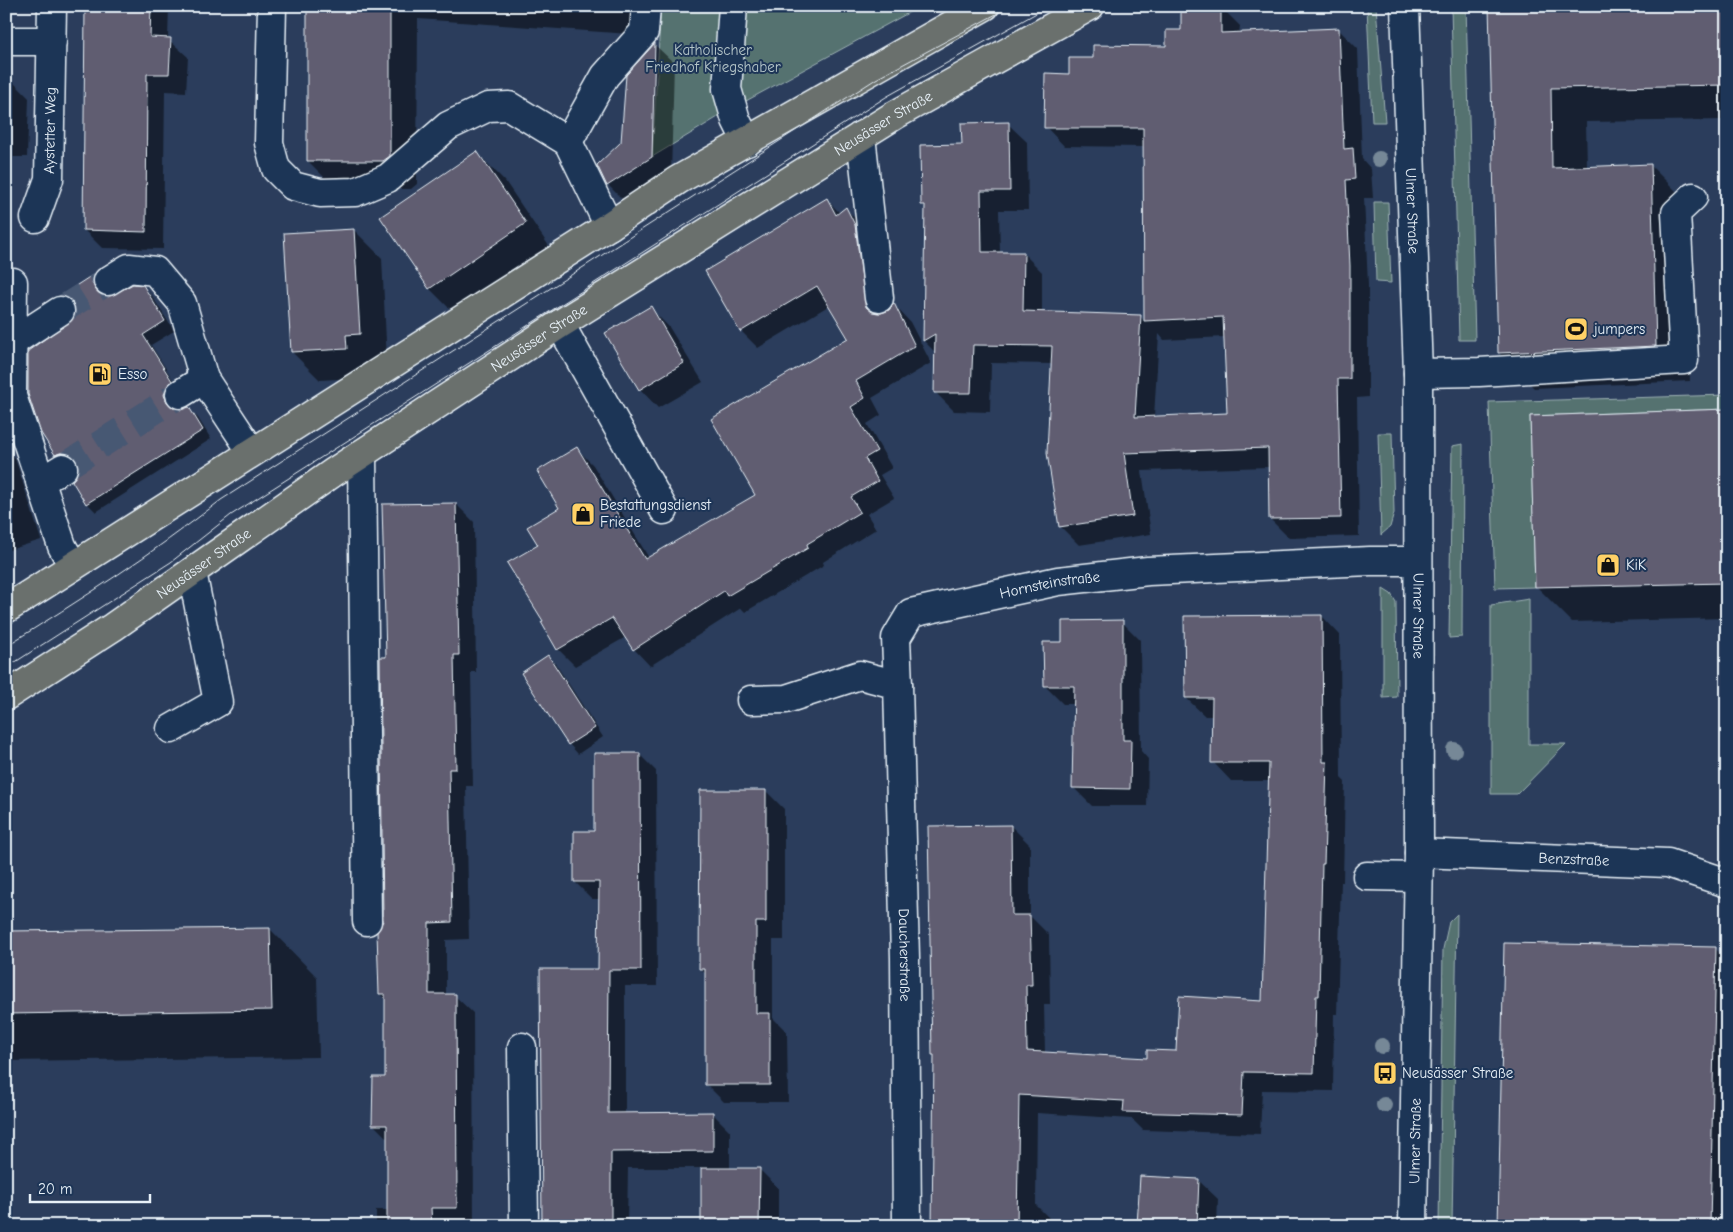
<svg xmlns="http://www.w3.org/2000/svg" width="1733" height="1232" font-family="'Comic Neue',sans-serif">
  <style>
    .green { fill: #547270; stroke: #9eb2b4 }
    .shadow { fill: #0007; fill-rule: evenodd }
    .building { fill: #615d71; stroke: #e8f1f8 }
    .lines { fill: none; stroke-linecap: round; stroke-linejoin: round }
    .minor-tunnel { stroke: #475873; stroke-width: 28; stroke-dasharray: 28 14; stroke-linecap: butt }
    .minor-casing { stroke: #e8f1f8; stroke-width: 31 }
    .major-casing { stroke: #e8f1f8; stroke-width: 31 }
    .minor { stroke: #1d3557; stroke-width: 28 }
    .major { stroke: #6a706d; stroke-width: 28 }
    .tram { stroke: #e8f1f8; stroke-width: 1 }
    .tree { fill: #768897 }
    .labels { text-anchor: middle; stroke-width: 4; stroke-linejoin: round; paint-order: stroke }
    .park-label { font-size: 15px; fill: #b4c5c8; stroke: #1d3557 }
    .street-label { font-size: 15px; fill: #e8f1f8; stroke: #1d3557 }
    .poi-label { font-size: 15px; fill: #e8f1f8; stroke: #1d3557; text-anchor: start }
  </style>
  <rect width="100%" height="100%" fill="#2b3d5c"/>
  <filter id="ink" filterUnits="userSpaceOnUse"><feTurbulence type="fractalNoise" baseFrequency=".02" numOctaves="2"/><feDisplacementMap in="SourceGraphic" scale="10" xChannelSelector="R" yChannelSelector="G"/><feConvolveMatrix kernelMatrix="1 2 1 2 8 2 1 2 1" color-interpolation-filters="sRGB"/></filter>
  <g filter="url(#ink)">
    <g class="green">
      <path d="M 661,6 L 921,6 L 733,108 L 652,157 Z"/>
      <path d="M 1367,6 L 1376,6 L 1385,122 L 1372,122 Z"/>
      <path d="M 1451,6 L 1466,6 L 1475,340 L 1459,340 Z"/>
      <path d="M 1374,202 L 1388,202 L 1391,283 L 1376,282 Z"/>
      <path d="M 1727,395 L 1727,409 L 1530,416 L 1535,587 L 1495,588 L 1489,402 Z"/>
      <path d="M 1378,433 L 1392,433 L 1394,513 L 1390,527 L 1381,535 Z"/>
      <path d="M 1463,444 L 1462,637 L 1449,638 L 1452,446 Z"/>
      <path d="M 1383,589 L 1391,594 L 1396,602 L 1397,697 L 1383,698 Z"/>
      <path d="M 1529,599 L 1529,744 L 1566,744 L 1517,794 L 1491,794 L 1491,605 Z"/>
      <path d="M 1457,914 L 1452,1226 L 1439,1226 L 1443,949 L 1449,922 Z"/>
    </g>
    <g class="shadow">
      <path d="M 85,6 L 169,6 L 168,39 L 188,57 L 186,92 L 165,91 L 163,249 L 102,248 L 84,230 Z"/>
      <path d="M 308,6 L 660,6 L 658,36 L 418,19 L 417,184 L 411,189 L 336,189 L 308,161 Z"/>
      <path d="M 1490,6 L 1727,6 L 1727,120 L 1586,122 L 1587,168 L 1650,165 L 1686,201 L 1690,381 L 1534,388 L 1499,353 Z"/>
      <path d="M 1221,7 L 1240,26 L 1239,34 L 1339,30 L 1358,49 L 1362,159 L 1371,169 L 1373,198 L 1364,198 L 1368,285 L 1368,397 L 1357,398 L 1359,536 L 1289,538 L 1270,519 L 1269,467 L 1142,471 L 1151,534 L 1079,545 L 1060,526 L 1052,364 L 991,363 L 990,412 L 954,411 L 935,392 L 936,353 L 924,341 L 926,208 L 922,204 L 963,146 L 1008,124 L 1027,142 L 1028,210 L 999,210 L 1000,253 L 1023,253 L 1042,272 L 1042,313 L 1140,316 L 1145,322 L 1144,147 L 1064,146 L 1046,127 L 1070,75 L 1094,59 L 1167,48 L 1182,31 ZM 1159,334 L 1164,340 L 1225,337 L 1228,415 L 1154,417 Z"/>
      <path d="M 655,45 L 674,63 L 671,176 L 627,204 L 608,185 L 622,143 L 628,76 Z"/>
      <path d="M 6,79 L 10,79 L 29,98 L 27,157 L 6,157 Z"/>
      <path d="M 477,153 L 505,181 L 553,252 L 457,316 L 430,289 L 382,218 Z"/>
      <path d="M 827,200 L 840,213 L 846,209 L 863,226 L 872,243 L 881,315 L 889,311 L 894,305 L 910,322 L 931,363 L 872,398 L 881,415 L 867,424 L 892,468 L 880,475 L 894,498 L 867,514 L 876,529 L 823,562 L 824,565 L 745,612 L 741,608 L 650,666 L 634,649 L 626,637 L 575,666 L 558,649 L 543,622 L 545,621 L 540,545 L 561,509 L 576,448 L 593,465 L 649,558 L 757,495 L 849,339 L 830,305 L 758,348 L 741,331 Z"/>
      <path d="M 354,230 L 382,258 L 387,362 L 374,377 L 320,380 L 292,352 Z"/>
      <path d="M 94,275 L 103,284 L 103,297 L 109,298 L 142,286 L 152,296 L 174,331 L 151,345 L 180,391 L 173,405 L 175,410 L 181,411 L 188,408 L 198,418 L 211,439 L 96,512 L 87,503 L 78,476 L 78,463 L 65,463 L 56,454 L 77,310 L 76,306 L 71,305 L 62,296 Z"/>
      <path d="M 650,308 L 669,327 L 703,382 L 658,408 L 640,389 Z"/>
      <path d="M 1727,410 L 1727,618 L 1572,622 L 1536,586 Z"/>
      <path d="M 6,449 L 15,458 L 41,540 L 6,551 Z"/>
      <path d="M 456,504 L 474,522 L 476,672 L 471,672 L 473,786 L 466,786 L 469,939 L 446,940 L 446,996 L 455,996 L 473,1013 L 474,1226 L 376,1226 L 376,1210 L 388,1210 L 388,1139 L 374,1125 L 387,1078 L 386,1001 L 380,994 L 384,921 L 387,658 Z"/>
      <path d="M 1322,616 L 1340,635 L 1341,778 L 1345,782 L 1343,882 L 1341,882 L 1337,1014 L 1334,1014 L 1333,1091 L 1262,1090 L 1260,1134 L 1143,1130 L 1132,1119 L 1037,1113 L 1036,1205 L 1049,1218 L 1049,1226 L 934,1226 L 935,1057 L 933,1055 L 1011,826 L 1030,845 L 1030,916 L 1049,935 L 1050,1004 L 1044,1004 L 1045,1053 L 1148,1059 L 1177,1053 L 1263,1003 L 1270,781 L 1231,781 L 1213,762 L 1213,716 L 1205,716 L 1186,698 Z"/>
      <path d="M 1122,622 L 1140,640 L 1141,751 L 1148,759 L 1147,806 L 1092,806 L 1074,788 L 1075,704 L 1063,704 L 1045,686 Z"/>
      <path d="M 548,656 L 557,666 L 603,737 L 578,754 L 569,744 Z"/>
      <path d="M 639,754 L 656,771 L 657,986 L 625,986 L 625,1114 L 713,1114 L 730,1131 L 730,1169 L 759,1169 L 778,1188 L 778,1226 L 702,1226 L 702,1168 L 628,1168 L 627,1226 L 542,1226 L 599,970 L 600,899 L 592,899 L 575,882 L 595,832 Z"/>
      <path d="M 766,791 L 784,809 L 784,940 L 773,940 L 773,1018 L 787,1032 L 788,1102 L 724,1102 L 706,1084 L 706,974 L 700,969 Z"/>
      <path d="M 270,929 L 317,977 L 319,1057 L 6,1061 L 6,933 Z"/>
      <path d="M 1716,949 L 1727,960 L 1727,1226 L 1499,1226 Z"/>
      <path d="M 1198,1180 L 1218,1199 L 1217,1226 L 1139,1226 Z"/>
    </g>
    <g class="building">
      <path d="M 85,6 L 151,6 L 150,37 L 171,38 L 169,74 L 147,74 L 146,232 L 83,230 Z"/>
      <path d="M 307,6 L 390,6 L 390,156 L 383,161 L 307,161 Z"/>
      <path d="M 1181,6 L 1221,6 L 1221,33 L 1339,28 L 1344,149 L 1353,148 L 1355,179 L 1346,180 L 1350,266 L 1350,379 L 1338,379 L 1341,518 L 1269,519 L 1268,448 L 1124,453 L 1133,516 L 1059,527 L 1047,453 L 1052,346 L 973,345 L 971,393 L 934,393 L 935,334 L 923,341 L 925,205 L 921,205 L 920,145 L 962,144 L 961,123 L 1009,122 L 1010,191 L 981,191 L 982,252 L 1024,252 L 1023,311 L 1141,315 L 1135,417 L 1227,413 L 1223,317 L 1144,321 L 1143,128 L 1044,128 L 1045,73 L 1069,74 L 1069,58 L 1093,58 L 1093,45 L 1166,46 L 1166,30 L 1181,30 Z"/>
      <path d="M 1489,6 L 1727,6 L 1727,85 L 1551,88 L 1552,168 L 1651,164 L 1656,346 L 1498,353 Z"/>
      <path d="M 655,43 L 652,157 L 607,186 L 597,165 L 621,142 L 626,75 Z"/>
      <path d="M 477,151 L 526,223 L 429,289 L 380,217 Z"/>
      <path d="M 827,198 L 836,215 L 846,207 L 855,225 L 866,307 L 872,312 L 881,313 L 889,310 L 894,303 L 915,346 L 856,381 L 865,398 L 851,407 L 877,451 L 865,458 L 878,481 L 851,497 L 860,512 L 807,544 L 808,548 L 727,596 L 724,591 L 633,650 L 612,618 L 557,650 L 541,622 L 543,621 L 507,563 L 538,545 L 527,527 L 559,508 L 537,471 L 577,447 L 645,559 L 755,495 L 711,419 L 848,338 L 817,286 L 740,332 L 705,271 Z"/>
      <path d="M 354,229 L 360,334 L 346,335 L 347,349 L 291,352 L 284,233 Z"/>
      <path d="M 94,274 L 92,282 L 95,289 L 100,294 L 108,297 L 133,284 L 143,285 L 165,321 L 143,335 L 172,381 L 166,387 L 164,395 L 167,402 L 173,408 L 181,410 L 189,407 L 203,430 L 86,504 L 72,481 L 77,475 L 79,468 L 76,460 L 71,455 L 63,452 L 55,455 L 41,433 L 28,394 L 28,351 L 74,318 L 76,311 L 73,303 L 67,297 L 60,296 Z"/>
      <path d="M 651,306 L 684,363 L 639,390 L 605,333 Z"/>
      <path d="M 1727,409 L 1727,583 L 1535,587 L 1530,416 Z"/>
      <path d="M 456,503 L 459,655 L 454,655 L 456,769 L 449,769 L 452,922 L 429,923 L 429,994 L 456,994 L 457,1208 L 431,1208 L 432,1226 L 387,1226 L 387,1125 L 372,1125 L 373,1077 L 385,1077 L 385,994 L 379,994 L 377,932 L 383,921 L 380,657 L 386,657 L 382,504 Z"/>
      <path d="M 1322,615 L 1323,762 L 1327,762 L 1324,864 L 1322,864 L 1319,996 L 1316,996 L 1314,1073 L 1244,1072 L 1242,1115 L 1123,1112 L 1124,1101 L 1019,1095 L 1017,1226 L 932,1226 L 934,1055 L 932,1055 L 928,826 L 1011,825 L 1012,915 L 1030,915 L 1032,985 L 1026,985 L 1027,1051 L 1147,1058 L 1147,1050 L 1176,1051 L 1179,996 L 1262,1001 L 1269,763 L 1211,763 L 1212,698 L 1185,698 L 1184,616 Z"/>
      <path d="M 1123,620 L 1123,740 L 1131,740 L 1130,789 L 1072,788 L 1074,686 L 1044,686 L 1043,642 L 1062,642 L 1062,621 Z"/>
      <path d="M 548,655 L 595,728 L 568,745 L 521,673 Z"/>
      <path d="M 594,753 L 640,753 L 641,970 L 609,970 L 608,1113 L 713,1112 L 713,1151 L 611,1152 L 611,1226 L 542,1226 L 540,969 L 598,969 L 599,882 L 574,882 L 574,831 L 594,831 Z"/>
      <path d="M 700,790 L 766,790 L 766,922 L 756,922 L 756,1013 L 770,1013 L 770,1085 L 705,1085 L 705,969 L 699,969 Z"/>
      <path d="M 270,928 L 272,1010 L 6,1014 L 6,931 Z"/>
      <path d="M 1504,943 L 1716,947 L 1710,1226 L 1498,1226 Z"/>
      <path d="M 701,1168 L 760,1168 L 759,1226 L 701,1226 Z"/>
      <path d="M 1140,1176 L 1199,1179 L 1197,1226 L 1137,1226 Z"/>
    </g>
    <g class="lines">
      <g class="minor-tunnel">
        <path d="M 60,311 L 108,281"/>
        <path d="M 63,468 L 180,394"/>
      </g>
      <g class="minor-casing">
        <g id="minor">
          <path d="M 272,6 L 269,143 L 276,169 L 293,186 L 320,193 L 355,192 L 388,178 L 448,126 L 488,107 L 509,106 L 568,142 L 609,226"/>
          <path d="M 733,6 L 727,89 L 736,120 L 747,142"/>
          <path id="s1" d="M 1405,6 L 1418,373 L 1419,853 L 1413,1226"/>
          <path d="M 6,41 L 52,41"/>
          <path d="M 861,136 L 879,298"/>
          <path d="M 568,142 L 605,76 L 644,32 L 646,6"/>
          <path id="s2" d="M 35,218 L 49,179 L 52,6"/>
          <path d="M 108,281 L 129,268 L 155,271 L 182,303 L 204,379 L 252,452"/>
          <path d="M 13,282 L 12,396 L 62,546 L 73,566"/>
          <path d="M 560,324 L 664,510"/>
          <path d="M 11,343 L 60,311"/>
          <path d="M 1418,373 L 1479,372 L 1684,360 L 1676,213 L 1693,197"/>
          <path d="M 180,394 L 204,379"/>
          <path d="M 362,454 L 367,921"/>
          <path d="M 40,482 L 63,468"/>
          <path id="s3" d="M 898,685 L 905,958 L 907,1226"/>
          <path id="s4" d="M 751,700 L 786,699 L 860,675 L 898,685 L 896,638 L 911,613 L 1058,581 L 1148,571 L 1370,561 L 1417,561"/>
          <path d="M 171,729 L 218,702 L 192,572"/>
          <path id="s5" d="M 1419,853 L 1668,863 L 1727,883"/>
          <path d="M 1367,876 L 1418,877"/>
          <path d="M 522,1047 L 524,1226"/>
        </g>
      </g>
      <g class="major-casing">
        <g id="major">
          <path d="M 6,609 L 609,226 L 678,180 L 985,6"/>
          <path id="s6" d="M 6,696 L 113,627 L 334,472 L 560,324 L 895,115 L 1090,6"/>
        </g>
      </g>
      <use href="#minor" class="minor"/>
      <use href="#major" class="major"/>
      <g class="tram">
        <path d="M 6,646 C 82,599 151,555 221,500 L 876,79 L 1011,6"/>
        <path d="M 6,668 L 171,562 L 231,515 L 886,97 L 1049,6"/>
      </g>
    </g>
    <g class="tree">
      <circle cx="1379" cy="159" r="8"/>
      <circle cx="1454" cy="750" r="8"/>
      <circle cx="1382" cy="1046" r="8"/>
      <circle cx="1384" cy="1105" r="8"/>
    </g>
  </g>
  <defs>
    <g id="stadium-square" transform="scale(1.25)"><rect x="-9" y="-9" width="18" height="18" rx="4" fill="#ffd166" stroke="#1d3557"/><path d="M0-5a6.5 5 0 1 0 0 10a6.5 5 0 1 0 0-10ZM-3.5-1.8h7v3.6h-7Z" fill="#111"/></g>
    <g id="fuel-square" transform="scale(1.25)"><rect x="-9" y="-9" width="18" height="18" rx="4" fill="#ffd166" stroke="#1d3557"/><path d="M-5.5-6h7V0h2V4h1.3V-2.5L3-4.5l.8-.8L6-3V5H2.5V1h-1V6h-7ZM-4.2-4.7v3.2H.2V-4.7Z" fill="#111"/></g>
    <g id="shop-square" transform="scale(1.25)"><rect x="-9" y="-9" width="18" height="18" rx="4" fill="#ffd166" stroke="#1d3557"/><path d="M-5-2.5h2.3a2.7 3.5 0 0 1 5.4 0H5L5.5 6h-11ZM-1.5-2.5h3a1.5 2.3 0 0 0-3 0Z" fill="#111"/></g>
    <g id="bus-square" transform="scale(1.25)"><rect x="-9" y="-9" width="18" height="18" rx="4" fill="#ffd166" stroke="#1d3557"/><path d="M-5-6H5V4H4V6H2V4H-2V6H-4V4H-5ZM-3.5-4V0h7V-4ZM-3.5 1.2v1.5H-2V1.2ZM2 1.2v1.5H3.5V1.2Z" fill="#111"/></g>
  </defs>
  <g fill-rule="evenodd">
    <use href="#stadium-square" x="1576" y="329"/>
    <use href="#fuel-square" x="100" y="374"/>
    <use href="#shop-square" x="583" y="514"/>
    <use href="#shop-square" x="1608" y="565"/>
    <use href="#bus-square" x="1385" y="1073"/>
  </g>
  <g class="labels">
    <g class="park-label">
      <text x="713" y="55">Katholischer<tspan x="713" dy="17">Friedhof Kriegshaber</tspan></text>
    </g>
    <g class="street-label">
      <text dy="5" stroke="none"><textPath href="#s6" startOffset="1048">Neusässer Straße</textPath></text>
      <text dy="5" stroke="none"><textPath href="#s2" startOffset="90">Aystetter Weg</textPath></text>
      <text dy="5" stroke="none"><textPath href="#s1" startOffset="205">Ulmer Straße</textPath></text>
      <text dy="5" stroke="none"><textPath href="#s6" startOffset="642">Neusässer Straße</textPath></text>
      <text dy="5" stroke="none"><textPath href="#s6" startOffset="238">Neusässer Straße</textPath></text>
      <text dy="5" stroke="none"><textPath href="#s4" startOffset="370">Hornsteinstraße</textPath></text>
      <text dy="5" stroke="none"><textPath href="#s1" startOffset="610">Ulmer Straße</textPath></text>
      <text dy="5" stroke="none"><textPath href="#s5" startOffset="155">Benzstraße</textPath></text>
      <text dy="5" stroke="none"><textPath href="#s3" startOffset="270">Daucherstraße</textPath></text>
      <text transform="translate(1415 1141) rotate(-89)" y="5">Ulmer Straße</text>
    </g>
    <g class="poi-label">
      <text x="1594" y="334">jumpers</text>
      <text x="118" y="379">Esso</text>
      <text x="600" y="510">Bestattungsdienst<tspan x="600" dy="17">Friede</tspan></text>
      <text x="1626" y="570">KiK</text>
      <text x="1402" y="1078">Neusässer Straße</text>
    </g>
  </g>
  <rect width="1733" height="1232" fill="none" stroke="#1d3557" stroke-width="25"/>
  <rect x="12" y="12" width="1708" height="1207" fill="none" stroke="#e8f1f8" stroke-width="2" filter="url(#ink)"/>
  <path d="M30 1194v8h120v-8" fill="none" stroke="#e8f1f8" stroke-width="2.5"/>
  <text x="38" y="1194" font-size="15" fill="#e8f1f8" stroke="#1d3557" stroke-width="4" paint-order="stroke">20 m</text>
</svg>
